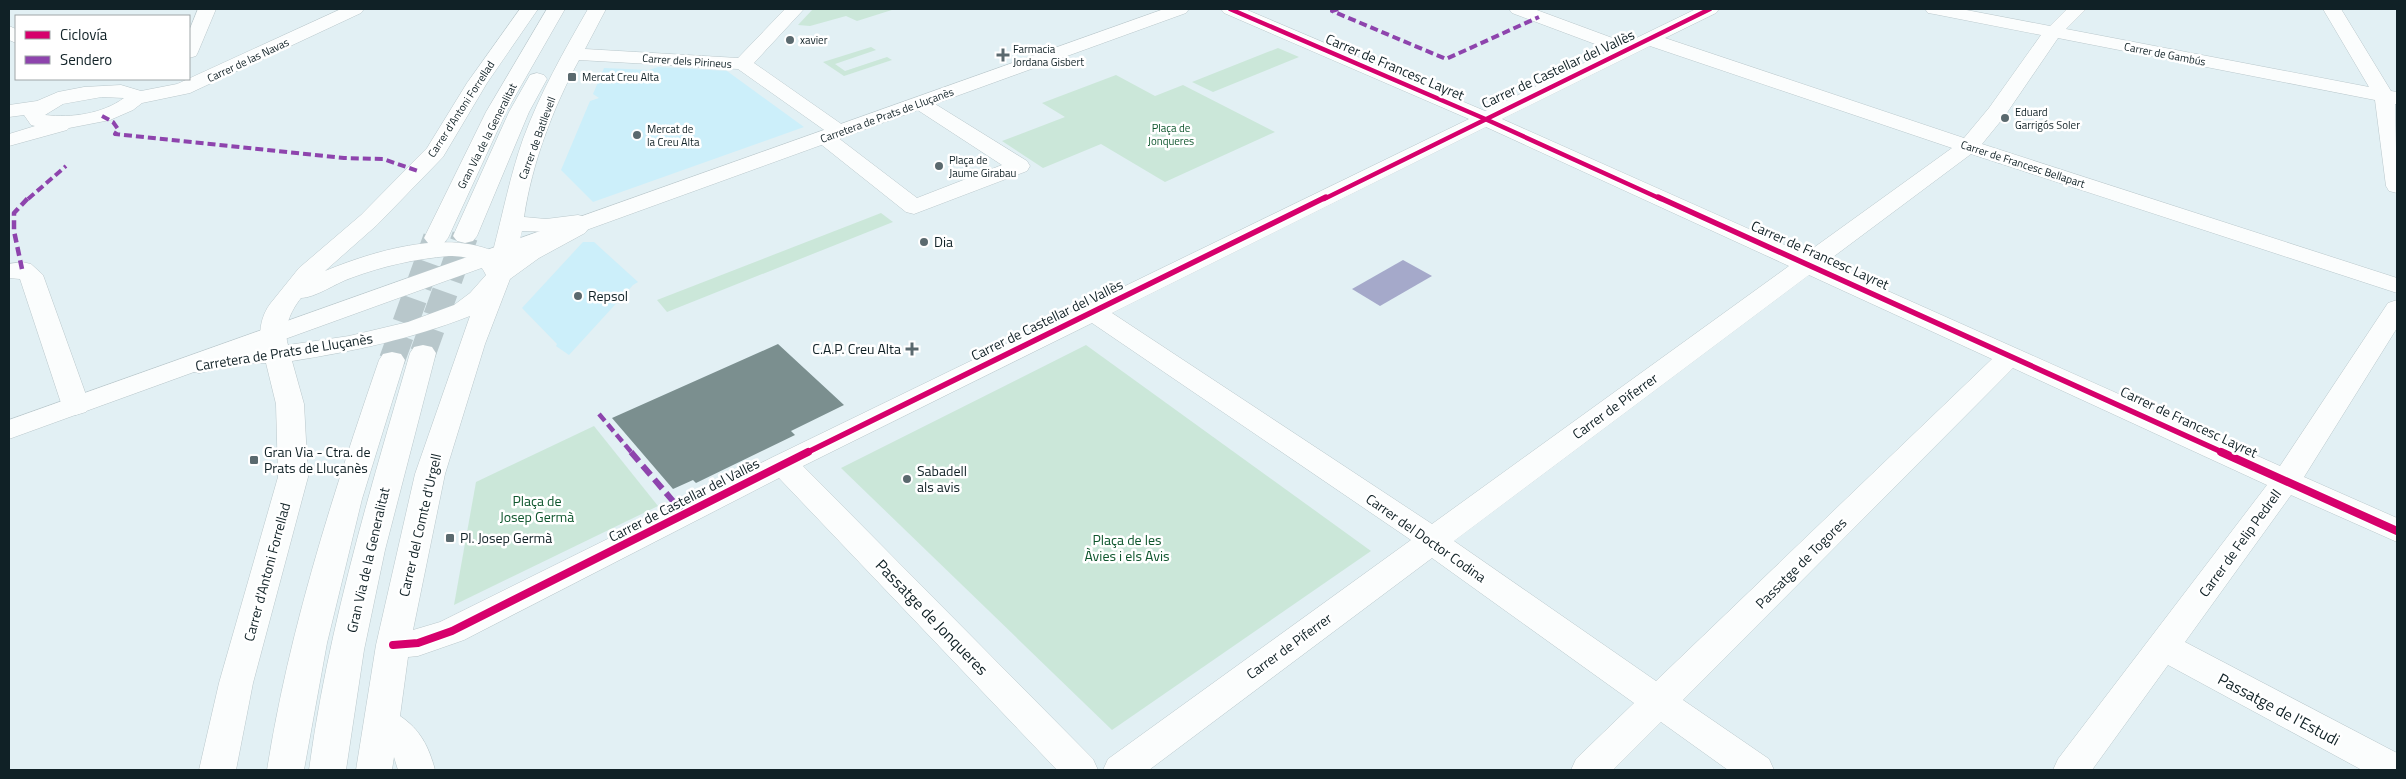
<svg xmlns="http://www.w3.org/2000/svg" width="2406" height="779" font-family="'Titillium Web',sans-serif">
  <style>
    .built { fill: #cceffa }
    .green { fill: #cbe7d9 }
    .water { fill: #a5a9ca }
    .building { fill: #7b8f8f }
    .lines { fill: none; stroke-linecap: round; stroke-linejoin: round }
    .tertiary-tunnel { stroke: #b8c7cb; stroke-width: 26; stroke-dasharray: 26 13; stroke-linecap: butt }
    .minor-casing { stroke: #bac8cc; stroke-width: 1 }
    .tertiary-casing { stroke: #bac8cc; stroke-width: 1 }
    .minor { fill: #fbfdfd; fill-rule: evenodd }
    .tertiary { fill: #fbfdfd; fill-rule: evenodd }
    .quiet-far2 { stroke: #8e44ad; stroke-width: 4; stroke-dasharray: 8 4; stroke-linecap: butt }
    .quiet-far1 { stroke: #8e44ad; stroke-width: 4.5; stroke-dasharray: 9 4.5; stroke-linecap: butt }
    .quiet { stroke: #8e44ad; stroke-width: 6; stroke-dasharray: 12 6; stroke-linecap: butt }
    .cycleway-far2-casing { stroke: #fff; stroke-width: 7 }
    .cycleway-far1-casing { stroke: #fff; stroke-width: 9 }
    .cycleway-casing { stroke: #fff; stroke-width: 11 }
    .cycleway-far2 { stroke: #d6006c; stroke-width: 4.5 }
    .cycleway-far1 { stroke: #d6006c; stroke-width: 5.5 }
    .cycleway { stroke: #d6006c; stroke-width: 8 }
    .poi-dot { fill: #5a696e; stroke: #fff; stroke-width: 2 }
    .labels { text-anchor: middle; stroke-width: 5; stroke-linejoin: round; paint-order: stroke }
    .far-poi-label { font-size: 11px; fill: #102126; stroke: #fff; text-anchor: start }
    .far-street-label { font-size: 11px; fill: #102126; stroke: #fff }
    .far-park-label { font-size: 11px; fill: #0e562d; stroke: #fff }
    .street-label { font-size: 14px; fill: #102126; stroke: #fff }
    .poi-label { font-size: 14px; fill: #102126; stroke: #fff; text-anchor: start }
    .park-label { font-size: 14px; fill: #0e562d; stroke: #fff }
    .near-street-label { font-size: 16px; fill: #102126; stroke: #fff }
  </style>
  <rect width="100%" height="100%" fill="#e2f0f4"/>
  <g class="built">
    <path d="M 658,67 L 727,71 L 804,127 L 593,202 L 561,170 L 590,101 L 599,98 L 593,94 L 604,68 L 649,70 Z"/>
    <path d="M 583,242 L 594,242 L 638,282 L 633,285 L 569,355 L 556,346 L 557,344 L 522,308 Z"/>
  </g>
  <g class="green">
    <path d="M 813,9 L 895,9 L 857,21 L 846,16 L 810,26 L 798,25 Z"/>
    <path d="M 871,47 L 876,50 L 835,64 L 845,71 L 887,57 L 892,60 L 844,76 L 823,62 Z"/>
    <path d="M 1278,48 L 1299,57 L 1213,92 L 1192,82 Z"/>
    <path d="M 1116,75 L 1155,96 L 1183,85 L 1275,132 L 1165,182 L 1101,144 L 1043,168 L 1002,141 L 1065,117 L 1042,103 Z"/>
    <path d="M 881,213 L 893,222 L 667,312 L 657,300 Z"/>
    <path d="M 1086,345 L 1371,551 L 1112,730 L 841,468 Z"/>
    <path d="M 594,426 L 658,506 L 454,605 L 476,482 Z"/>
  </g>
  <path class="water" d="M 1403,260 L 1432,276 L 1380,306 L 1352,289 Z"/>
  <path class="building" d="M 778,344 L 844,405 L 791,431 L 795,435 L 696,483 L 693,480 L 673,489 L 612,418 Z"/>
  <g class="lines">
    <g class="tertiary-tunnel">
      <path d="M 423,353 L 465,236"/>
      <path d="M 392,360 L 436,238"/>
    </g>
    <g class="minor-casing">
      <g id="minor">
        <path d="M 198,9 L 216,9 L 198,52 L 196,56 L 189,58 L 189,31 Z"/>
        <path d="M 341,9 L 364,9 L 361,13 L 190,93 L 142,103 L 133,110 L 110,120 L 69,128 L 67,130 L 9,146 L 9,134 L 35,126 L 31,125 L 24,115 L 9,117 L 9,105 L 37,101 L 58,92 L 84,87 L 121,85 L 141,91 L 177,84 ZM 102,97 L 124,98 C 102,114 72,118 45,115 L 63,104 Z"/>
        <path d="M 520,9 L 538,9 L 487,83 L 443,157 L 377,225 L 325,271 C 373,251 444,230 493,251 C 503,213 510,176 523,139 C 540,93 564,51 588,9 L 606,9 L 585,49 L 738,58 L 785,9 L 804,9 L 754,63 L 847,128 L 850,132 L 847,136 L 837,137 L 917,198 L 1002,165 L 913,107 L 910,103 L 913,99 L 920,97 L 927,99 L 1027,161 L 1030,166 L 1027,171 L 914,214 L 906,212 L 813,138 L 817,134 L 827,132 L 738,69 L 579,60 C 553,108 532,163 524,217 L 546,219 L 578,215 L 586,217 L 590,222 L 587,226 L 589,228 L 585,233 L 539,258 L 510,279 L 485,344 L 445,474 L 413,630 L 440,622 L 773,457 L 1469,119 L 1224,13 L 1221,9 L 1245,9 L 1485,111 L 1611,50 L 1512,13 L 1509,9 L 1534,9 L 1626,43 L 1696,9 L 1719,9 L 1716,13 L 1665,38 L 1964,138 L 1989,108 L 2041,35 L 1934,14 L 1928,13 L 1925,9 L 1961,9 L 2050,26 L 2067,9 L 2086,9 L 2066,29 L 2369,87 L 2323,9 L 2341,9 L 2391,91 L 2397,92 L 2397,104 L 2395,104 L 2397,193 L 2389,191 L 2386,186 L 2375,100 L 2058,38 L 2004,117 L 1982,144 L 2397,278 L 2397,293 L 1971,154 L 1825,263 L 2280,466 L 2388,303 L 2397,300 L 2397,328 L 2304,477 L 2397,518 L 2397,542 L 2291,495 L 2185,642 L 2397,753 L 2397,770 L 2362,770 L 2168,665 L 2092,770 L 2053,770 L 2058,759 L 2267,485 L 2013,368 L 1683,700 L 1769,759 L 1774,770 L 1728,770 L 1661,722 L 1613,770 L 1571,770 L 1576,759 L 1634,703 L 1432,558 L 1149,770 L 1103,770 L 1108,759 L 1411,540 L 1092,323 L 803,466 L 1093,759 L 1098,770 L 1057,770 L 779,478 L 464,640 L 418,656 L 408,657 L 400,716 C 420,729 429,747 435,770 L 398,770 L 394,757 L 392,770 L 356,770 L 376,645 L 415,474 L 470,316 C 411,339 355,351 292,361 L 304,404 L 308,477 L 253,683 L 236,770 L 199,770 L 219,683 L 278,477 L 276,404 L 266,363 L 239,364 L 199,373 L 189,371 L 186,365 L 189,359 C 214,353 237,348 262,347 C 258,333 261,316 270,304 L 299,268 L 361,215 L 427,148 L 467,83 ZM 1650,46 L 1952,148 L 1805,254 L 1502,119 ZM 1486,127 L 1789,266 L 1432,524 L 1112,313 ZM 522,231 L 551,232 L 517,252 ZM 449,256 C 468,257 477,257 486,275 L 470,293 L 454,305 L 408,322 L 349,336 L 288,345 C 283,328 290,312 301,298 C 315,298 336,283 351,278 C 383,266 415,259 449,256 ZM 1809,275 L 1992,359 L 1656,681 L 1454,541 Z"/>
        <path d="M 9,26 L 16,29 L 16,43 L 9,40 Z"/>
        <path d="M 22,262 L 31,264 L 43,275 L 90,406 L 86,412 L 76,415 L 66,412 L 62,406 L 20,279 L 9,278 L 9,264 Z"/>
      </g>
    </g>
    <g class="tertiary-casing">
      <g id="tertiary">
        <path d="M 547,9 L 565,9 L 506,112 L 448,238 L 444,243 L 436,245 L 428,243 L 424,238 L 486,112 Z"/>
        <path d="M 1164,9 L 1189,9 L 1186,13 L 9,439 L 9,420 Z"/>
        <path d="M 537,73 L 544,75 L 547,79 L 529,112 L 477,236 L 473,241 L 465,243 L 457,241 L 453,236 L 509,112 L 530,75 Z"/>
        <path d="M 423,345 L 432,347 L 436,353 L 385,550 L 364,650 L 346,770 L 309,770 C 328,628 370,491 410,353 L 414,347 Z"/>
        <path d="M 392,352 L 401,354 L 405,360 L 362,499 L 327,643 L 304,770 L 267,770 C 289,630 333,494 379,360 L 383,354 Z"/>
      </g>
    </g>
    <use href="#minor" class="minor"/>
    <use href="#tertiary" class="tertiary"/>
    <g class="quiet-far2">
      <path d="M 1338,9 L 1332,11 L 1446,59 L 1539,17"/>
      <path d="M 102,116 L 113,122 L 118,129 L 115,134 L 344,158 L 383,159 L 418,171"/>
      <path d="M 28,199 L 66,166"/>
    </g>
    <g class="quiet-far1">
      <path d="M 22,269 L 14,231 L 14,213 L 29,197"/>
      <path d="M 599,414 L 632,453"/>
    </g>
    <path class="quiet" d="M 631,452 L 684,514"/>
    <g class="cycleway-far2-casing">
      <g id="cycleway-far2">
        <path d="M 1230,9 L 1483,118 L 1661,199"/>
        <path d="M 1324,199 L 1710,9"/>
      </g>
    </g>
    <g class="cycleway-far1-casing">
      <g id="cycleway-far1">
        <path d="M 1658,197 L 2224,453"/>
        <path d="M 806,453 L 1326,197"/>
      </g>
    </g>
    <g class="cycleway-casing">
      <g id="cycleway">
        <path d="M 2221,452 L 2397,531"/>
        <path d="M 393,645 L 418,643 L 452,631 L 808,452"/>
      </g>
    </g>
    <use href="#cycleway-far2" class="cycleway-far2"/>
    <use href="#cycleway-far1" class="cycleway-far1"/>
    <use href="#cycleway" class="cycleway"/>
  </g>
  <g class="poi-dot">
    <circle cx="790" cy="40" r="5"/>
    <path d="M1000.5 47.5h5v5h5v5h-5v5h-5v-5h-5v-5h5z"/>
    <rect x="567" y="72" width="10" height="10" rx="2.5"/>
    <circle cx="2005" cy="118" r="5"/>
    <circle cx="637" cy="135" r="5"/>
    <circle cx="939" cy="166" r="5"/>
    <circle cx="924" cy="242" r="5"/>
    <circle cx="578" cy="296" r="5"/>
    <path d="M909.5 341.5h5v5h5v5h-5v5h-5v-5h-5v-5h5z"/>
    <rect x="249" y="455" width="10" height="10" rx="2.5"/>
    <circle cx="907" cy="479" r="5"/>
    <rect x="445" y="533" width="10" height="10" rx="2.5"/>
  </g>
  <g class="labels">
    <g class="far-poi-label">
      <text x="800" y="44">xavier</text>
      <text x="1013" y="53">Farmacia<tspan x="1013" dy="13">Jordana Gisbert</tspan></text>
      <text x="582" y="81">Mercat Creu Alta</text>
      <text x="2015" y="116">Eduard<tspan x="2015" dy="13">Garrigós Soler</tspan></text>
      <text x="647" y="133">Mercat de<tspan x="647" dy="13">la Creu Alta</tspan></text>
      <text x="949" y="164">Plaça de<tspan x="949" dy="13">Jaume Girabau</tspan></text>
    </g>
    <g class="far-street-label">
      <text transform="translate(2165 54) rotate(11)" y="4">Carrer de Gambús</text>
      <text transform="translate(248 60) rotate(-25)" y="4">Carrer de las Navas</text>
      <text transform="translate(687 61) rotate(4)" y="4">Carrer dels Pirineus</text>
      <text transform="translate(461 109) rotate(-57)" y="4">Carrer d'Antoni Forrellad</text>
      <text transform="translate(887 115) rotate(-20)" y="4">Carretera de Prats de Lluçanès</text>
      <text transform="translate(487 136) rotate(-63)" y="4">Gran Via de la Generalitat</text>
      <text transform="translate(537 138) rotate(-70)" y="4">Carrer de Batllevell</text>
      <text transform="translate(2023 164) rotate(18)" y="4">Carrer de Francesc Bellapart</text>
    </g>
    <g class="far-park-label">
      <text x="1171" y="132">Plaça de<tspan x="1171" dy="13">Jonqueres</tspan></text>
    </g>
    <g class="street-label">
      <text transform="translate(1395 67) rotate(23)" y="5">Carrer de Francesc Layret</text>
      <text transform="translate(1558 69) rotate(-25)" y="5">Carrer de Castellar del Vallès</text>
      <text transform="translate(1820 255) rotate(24)" y="5">Carrer de Francesc Layret</text>
      <text transform="translate(1047 320) rotate(-26)" y="5">Carrer de Castellar del Vallès</text>
      <text transform="translate(284 352) rotate(-9)" y="5">Carretera de Prats de Lluçanès</text>
      <text transform="translate(1615 406) rotate(-36)" y="5">Carrer de Piferrer</text>
      <text transform="translate(2189 422) rotate(25)" y="5">Carrer de Francesc Layret</text>
      <text transform="translate(684 500) rotate(-27)" y="5">Carrer de Castellar del Vallès</text>
      <text transform="translate(420 525) rotate(-77)" y="5">Carrer del Comte d'Urgell</text>
      <text transform="translate(1426 538) rotate(35)" y="5">Carrer del Doctor Codina</text>
      <text transform="translate(2240 543) rotate(-54)" y="5">Carrer de Felip Pedrell</text>
      <text transform="translate(368 560) rotate(-77)" y="5">Gran Via de la Generalitat</text>
      <text transform="translate(1801 563) rotate(-45)" y="5">Passatge de Togores</text>
      <text transform="translate(267 572) rotate(-75)" y="5">Carrer d'Antoni Forrellad</text>
      <text transform="translate(1289 646) rotate(-36)" y="5">Carrer de Piferrer</text>
    </g>
    <g class="poi-label">
      <text x="934" y="247">Dia</text>
      <text x="588" y="301">Repsol</text>
      <text x="901" y="354" text-anchor="end">C.A.P. Creu Alta</text>
      <text x="264" y="457">Gran Via - Ctra. de<tspan x="264" dy="16">Prats de Lluçanès</tspan></text>
      <text x="917" y="476">Sabadell<tspan x="917" dy="16">als avis</tspan></text>
      <text x="460" y="543">Pl. Josep Germà</text>
    </g>
    <g class="park-label">
      <text x="537" y="506">Plaça de<tspan x="537" dy="16">Josep Germà</tspan></text>
      <text x="1127" y="545">Plaça de les<tspan x="1127" dy="16">Àvies i els Avis</tspan></text>
    </g>
    <g class="near-street-label">
      <text transform="translate(932 617) rotate(46)" y="6">Passatge de Jonqueres</text>
      <text transform="translate(2279 709) rotate(28)" y="6">Passatge de l'Estudi</text>
    </g>
  </g>
  <rect width="2406" height="779" fill="none" stroke="#102126" stroke-width="20"/>
  <rect x="15" y="15" width="175" height="65" fill="#ffffff" stroke="#9fa6a8"/>
  <rect x="25" y="31" width="25" height="8" fill="#d6006c" stroke="#9fa6a8"/>
  <text x="60" y="40" font-size="15" fill="#102126">Ciclovía</text>
  <rect x="25" y="56" width="25" height="8" fill="#8e44ad" stroke="#9fa6a8"/>
  <text x="60" y="65" font-size="15" fill="#102126">Sendero</text>
</svg>
